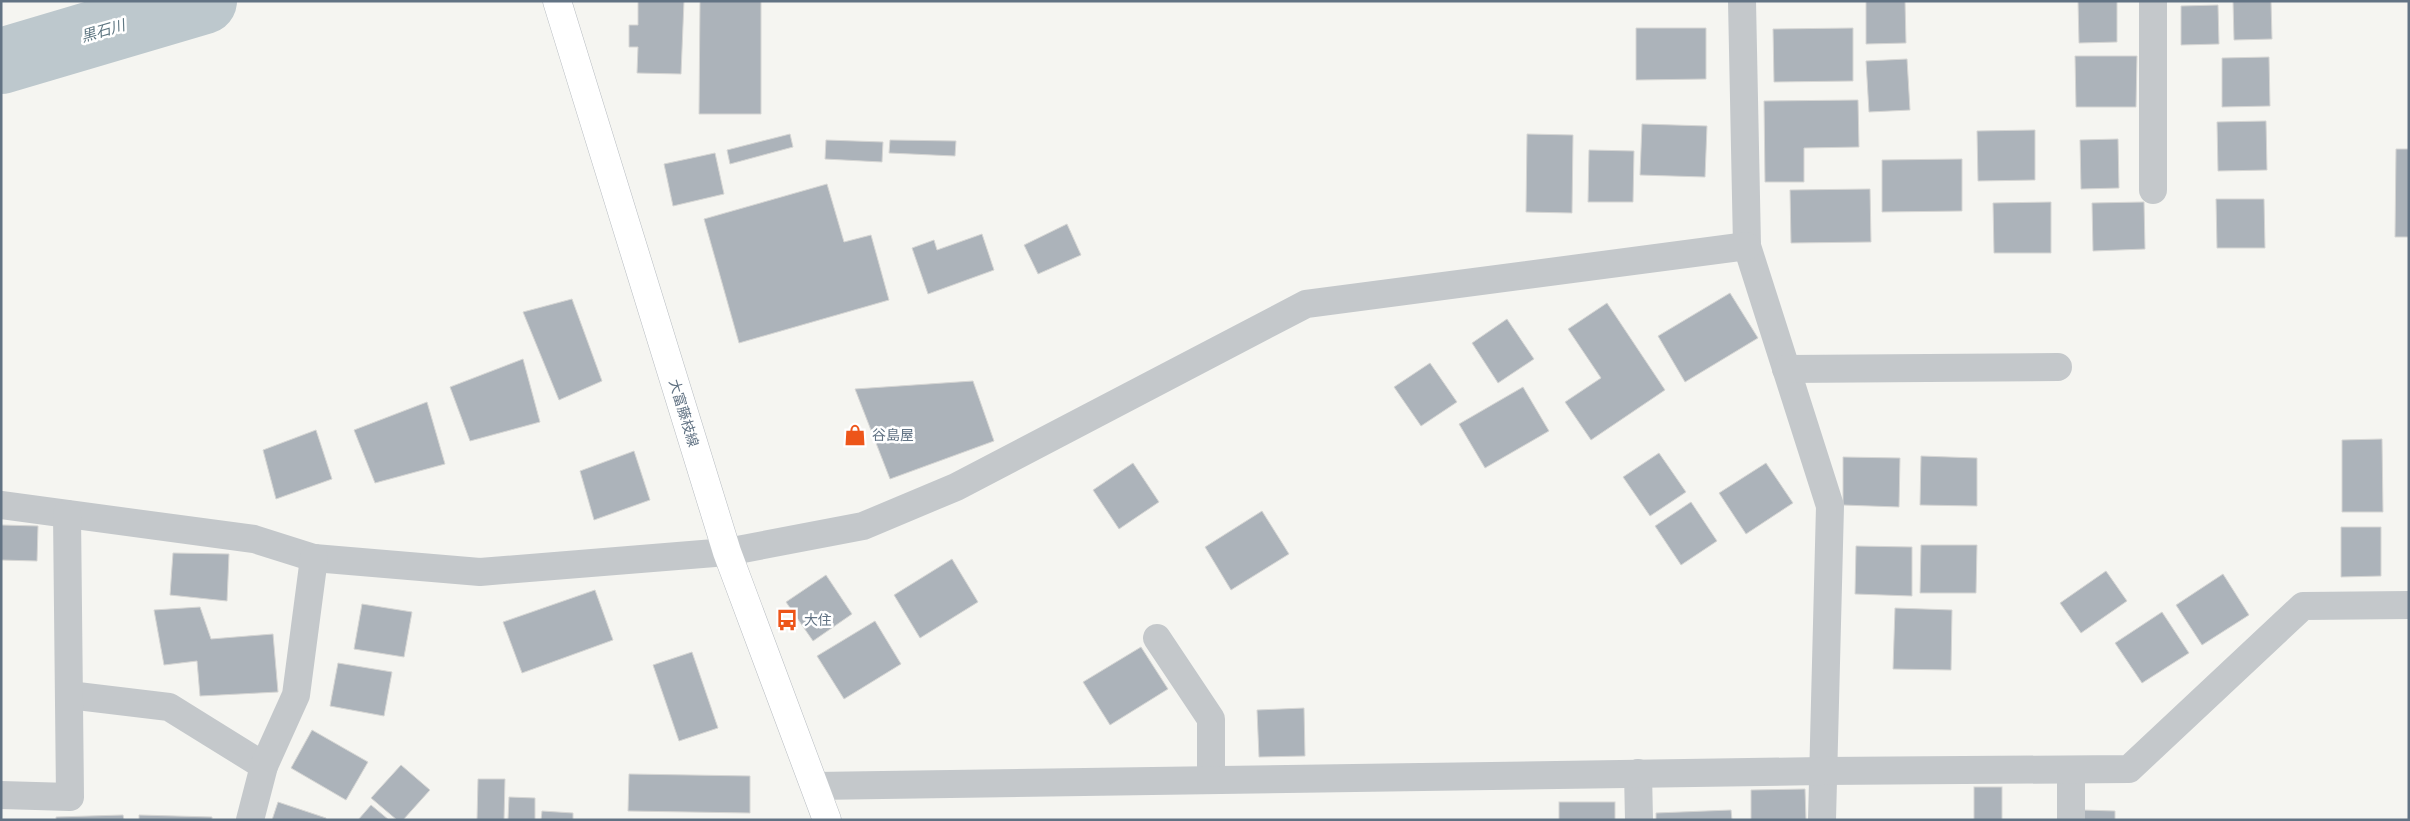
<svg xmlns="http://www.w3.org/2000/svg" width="2410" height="821" font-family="Inter,'Noto Sans JP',sans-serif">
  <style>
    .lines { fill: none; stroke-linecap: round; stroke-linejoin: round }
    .river { stroke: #bdc8cd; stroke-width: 66 }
    .building { fill: #acb3ba; stroke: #d6d6d4 }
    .secondary-casing { stroke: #b6bbc0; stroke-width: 29 }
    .minor { stroke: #c4c8cb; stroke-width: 28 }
    .secondary { stroke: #fff; stroke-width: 28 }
    .labels { text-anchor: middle; stroke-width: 5; stroke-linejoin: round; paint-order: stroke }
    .street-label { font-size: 14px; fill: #627384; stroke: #fff }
    .poi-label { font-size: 14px; fill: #627384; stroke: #fff; text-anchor: start }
    .water-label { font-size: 15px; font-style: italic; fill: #5e7681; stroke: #fff }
  </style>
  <rect width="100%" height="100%" fill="#f5f5f1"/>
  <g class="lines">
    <path class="river" d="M 1,61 L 204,1"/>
  </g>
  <g class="building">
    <path d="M 638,1 L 684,1 L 681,74 L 637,73 L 638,47 L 629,47 L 629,25 L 638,25 Z"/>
    <path d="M 700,1 L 761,1 L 761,114 L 699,114 Z"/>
    <path d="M 1866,1 L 1905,1 L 1906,43 L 1866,44 Z"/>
    <path d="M 2078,1 L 2117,1 L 2117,42 L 2079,43 Z"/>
    <path d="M 2233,1 L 2271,1 L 2272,39 L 2234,40 Z"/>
    <path d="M 2218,5 L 2219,44 L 2181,45 L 2181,6 Z"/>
    <path d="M 1636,28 L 1706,28 L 1706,79 L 1636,80 Z"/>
    <path d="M 1853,28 L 1853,81 L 1774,82 L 1773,29 Z"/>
    <path d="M 2075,56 L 2137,56 L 2136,107 L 2076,107 Z"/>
    <path d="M 2269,57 L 2270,106 L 2222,107 L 2222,58 Z"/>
    <path d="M 1907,59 L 1910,110 L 1869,112 L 1866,61 Z"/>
    <path d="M 1858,100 L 1859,147 L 1804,148 L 1804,182 L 1765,182 L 1764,101 Z"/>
    <path d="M 2266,121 L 2267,170 L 2218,171 L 2217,122 Z"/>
    <path d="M 1642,124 L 1707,126 L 1705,177 L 1640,175 Z"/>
    <path d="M 2035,130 L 2035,180 L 1978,181 L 1977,131 Z"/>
    <path d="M 790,134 L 793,147 L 730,164 L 727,150 Z"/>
    <path d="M 1527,134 L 1573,135 L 1572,213 L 1526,212 Z"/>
    <path d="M 2118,139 L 2119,188 L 2081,189 L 2080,140 Z"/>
    <path d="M 826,140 L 883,142 L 882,162 L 825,159 Z"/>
    <path d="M 890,140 L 956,141 L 955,156 L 889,153 Z"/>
    <path d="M 2396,149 L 2409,149 L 2409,237 L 2395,237 Z"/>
    <path d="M 1589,150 L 1634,151 L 1633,202 L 1588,202 Z"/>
    <path d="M 715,153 L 724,194 L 673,206 L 664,164 Z"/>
    <path d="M 1962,159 L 1962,211 L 1882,212 L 1882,160 Z"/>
    <path d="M 827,184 L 844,242 L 871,235 L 889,300 L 739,343 L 704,219 Z"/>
    <path d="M 1870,189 L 1871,242 L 1791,243 L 1790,190 Z"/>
    <path d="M 2216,199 L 2264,199 L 2265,248 L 2217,248 Z"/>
    <path d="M 2051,202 L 2051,253 L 1994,253 L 1993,203 Z"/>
    <path d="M 2144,202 L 2145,249 L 2093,251 L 2092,203 Z"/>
    <path d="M 1067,224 L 1081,255 L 1038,274 L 1024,245 Z"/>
    <path d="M 982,234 L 994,270 L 928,294 L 912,248 L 934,240 L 937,250 Z"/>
    <path d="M 1730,293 L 1758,338 L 1685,382 L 1658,336 Z"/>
    <path d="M 572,299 L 602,381 L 559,400 L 523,312 Z"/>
    <path d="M 1607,303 L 1665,390 L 1591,440 L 1565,402 L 1601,378 L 1568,329 Z"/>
    <path d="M 1507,319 L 1534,359 L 1498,383 L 1472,343 Z"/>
    <path d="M 523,359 L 540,422 L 470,441 L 450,387 Z"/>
    <path d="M 1430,363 L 1457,402 L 1421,426 L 1394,387 Z"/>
    <path d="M 973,381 L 994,441 L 890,479 L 855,389 Z"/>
    <path d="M 1523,387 L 1549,431 L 1485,468 L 1459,424 Z"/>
    <path d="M 427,402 L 445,464 L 375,483 L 354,430 Z"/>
    <path d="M 316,430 L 332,479 L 276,499 L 263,450 Z"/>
    <path d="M 2382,439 L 2383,512 L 2342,512 L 2342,440 Z"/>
    <path d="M 634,451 L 650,500 L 594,520 L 580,471 Z"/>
    <path d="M 1659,453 L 1686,492 L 1650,516 L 1623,477 Z"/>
    <path d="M 1921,456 L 1977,458 L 1977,506 L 1920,505 Z"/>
    <path d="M 1843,457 L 1900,458 L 1899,507 L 1843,505 Z"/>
    <path d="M 1133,463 L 1159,502 L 1119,529 L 1093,490 Z"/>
    <path d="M 1766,463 L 1793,503 L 1746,534 L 1719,493 Z"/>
    <path d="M 1691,502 L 1717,541 L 1681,565 L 1655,526 Z"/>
    <path d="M 1262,511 L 1289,554 L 1231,590 L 1205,547 Z"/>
    <path d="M 1,525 L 38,526 L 37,561 L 1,560 Z"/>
    <path d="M 2341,527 L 2381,527 L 2381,576 L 2341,577 Z"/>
    <path d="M 1921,545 L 1977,545 L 1976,593 L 1920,593 Z"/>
    <path d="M 1856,546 L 1912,547 L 1912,596 L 1855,594 Z"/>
    <path d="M 173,553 L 229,554 L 227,601 L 170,595 Z"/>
    <path d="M 952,559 L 978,602 L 920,638 L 894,595 Z"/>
    <path d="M 2106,571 L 2127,601 L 2081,633 L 2060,603 Z"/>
    <path d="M 2223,574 L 2249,615 L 2202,645 L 2176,605 Z"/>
    <path d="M 826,575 L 852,614 L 813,641 L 786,602 Z"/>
    <path d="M 595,590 L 613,640 L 522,673 L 503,622 Z"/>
    <path d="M 362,604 L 412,612 L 404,657 L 354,649 Z"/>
    <path d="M 200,607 L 211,639 L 273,634 L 278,692 L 200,696 L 197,661 L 164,665 L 154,610 Z"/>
    <path d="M 1895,608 L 1952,610 L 1951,670 L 1893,669 Z"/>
    <path d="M 2162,612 L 2189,653 L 2142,683 L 2115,643 Z"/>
    <path d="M 875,621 L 901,664 L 844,699 L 817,656 Z"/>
    <path d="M 1141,647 L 1168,689 L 1110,725 L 1083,682 Z"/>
    <path d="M 692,652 L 718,728 L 679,741 L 653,665 Z"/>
    <path d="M 338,663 L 392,672 L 384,716 L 330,706 Z"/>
    <path d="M 1304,708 L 1305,756 L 1259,757 L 1257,710 Z"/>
    <path d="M 312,730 L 368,762 L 346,800 L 291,768 Z"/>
    <path d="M 401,765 L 430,790 L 403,820 L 397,820 L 371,798 Z"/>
    <path d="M 629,774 L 750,776 L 750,813 L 628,811 Z"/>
    <path d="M 478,779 L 505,779 L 504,820 L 477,820 Z"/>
    <rect x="1974" y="787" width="28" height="33"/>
    <path d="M 1805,789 L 1806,820 L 1751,820 L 1751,790 Z"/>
    <path d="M 509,797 L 535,798 L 535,820 L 508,820 Z"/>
    <path d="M 278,802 L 326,818 L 326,820 L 272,820 Z"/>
    <rect x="1559" y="802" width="56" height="18"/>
    <path d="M 371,805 L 389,820 L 358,820 Z"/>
    <path d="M 1731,810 L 1732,820 L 1656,820 L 1656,813 Z"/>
    <path d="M 2082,810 L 2115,811 L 2115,820 L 2082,820 Z"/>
    <path d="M 542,811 L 573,813 L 573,820 L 541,820 Z"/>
    <path d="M 123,815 L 124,820 L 56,820 L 56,817 Z"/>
    <path d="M 139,815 L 212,817 L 212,820 L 139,820 Z"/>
  </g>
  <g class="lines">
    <g class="secondary-casing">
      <path id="secondary" d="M 557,1 L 727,552 L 827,820"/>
    </g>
    <g class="minor">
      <path d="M 1742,1 L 1747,246 L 1830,506 L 1822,820"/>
      <path d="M 2153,1 L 2153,190"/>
      <path d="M 1786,369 L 2058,367"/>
      <path d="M 1,505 L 254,539 L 314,558 L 480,572 L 727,552 L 863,526 L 956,487 L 1306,304 L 1747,246"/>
      <path d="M 1157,638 L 1211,719 L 1211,780"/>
      <path d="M 69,695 L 169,707 L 264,766"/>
      <path d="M 2071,770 L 2071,820"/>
      <path d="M 1638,773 L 1639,820"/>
      <path d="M 815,786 L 1822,771 L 2129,769 L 2303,606 L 2409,605"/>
      <path d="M 1,795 L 70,797 L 67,514"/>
      <path d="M 250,820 L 264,766 L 296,695 L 314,558"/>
    </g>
    <use href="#secondary" class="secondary"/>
  </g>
  <defs>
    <g id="shop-bare" transform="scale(1.725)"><path d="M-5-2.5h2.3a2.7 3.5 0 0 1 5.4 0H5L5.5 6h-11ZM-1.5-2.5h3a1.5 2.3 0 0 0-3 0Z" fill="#ed5519" stroke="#fff" stroke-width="2.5" paint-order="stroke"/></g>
    <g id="bus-bare" transform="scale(1.725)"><path d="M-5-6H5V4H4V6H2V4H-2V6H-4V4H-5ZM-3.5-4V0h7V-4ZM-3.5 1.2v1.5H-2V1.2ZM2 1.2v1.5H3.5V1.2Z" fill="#ed5519" stroke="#fff" stroke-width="2.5" paint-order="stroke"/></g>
  </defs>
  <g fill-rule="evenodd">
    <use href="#shop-bare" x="855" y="435"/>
    <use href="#bus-bare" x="787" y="620"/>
  </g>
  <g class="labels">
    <g class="street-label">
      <text transform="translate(684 413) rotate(73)" y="5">大富藤枝線</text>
    </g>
    <g class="poi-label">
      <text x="872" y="440">谷島屋</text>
      <text x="804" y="625">大住</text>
    </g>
    <g class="water-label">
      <text transform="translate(103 31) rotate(-16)" y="5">黒石川</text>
    </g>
  </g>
  <rect width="2410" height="821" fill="none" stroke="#627384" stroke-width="5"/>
</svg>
